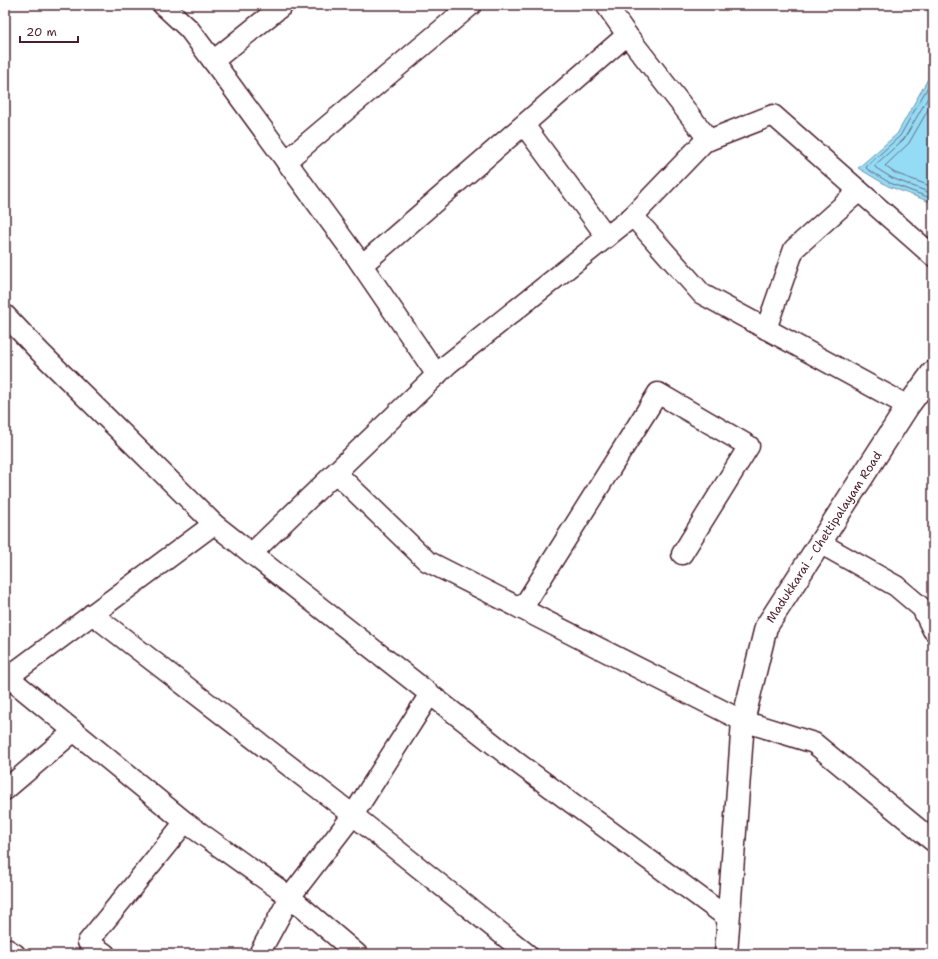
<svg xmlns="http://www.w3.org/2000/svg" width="938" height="959" font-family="'Shantell Sans',sans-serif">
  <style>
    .water { fill: #94dcf6; stroke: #7690a5 }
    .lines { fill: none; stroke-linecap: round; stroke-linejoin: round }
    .shore { stroke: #686b7c; stroke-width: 1 }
    .minor-casing { stroke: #4a1f2b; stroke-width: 23 }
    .secondary-casing { stroke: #4a1f2b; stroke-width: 25 }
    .minor { stroke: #fff; stroke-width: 20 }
    .secondary { stroke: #fff; stroke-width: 22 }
    .labels { text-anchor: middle; stroke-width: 3; stroke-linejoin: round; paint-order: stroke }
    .street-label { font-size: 12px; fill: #4a1f2b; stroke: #fff }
  </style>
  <rect width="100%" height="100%" fill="#fff"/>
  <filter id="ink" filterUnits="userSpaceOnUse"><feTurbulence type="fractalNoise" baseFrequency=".025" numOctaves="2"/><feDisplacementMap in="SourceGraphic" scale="8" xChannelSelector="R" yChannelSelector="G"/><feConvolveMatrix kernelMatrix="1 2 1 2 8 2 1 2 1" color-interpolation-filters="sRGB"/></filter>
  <g filter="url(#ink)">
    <path class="water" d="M 933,70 L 933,203 L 888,186 L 858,168 L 897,134 Z"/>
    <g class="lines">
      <g class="shore">
        <path d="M 933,78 L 900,136 L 867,166 L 866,168 L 867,169 L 890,183 L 933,199"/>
        <path d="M 933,89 L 904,139 L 875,165 L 875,167 L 876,168 L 892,178 L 933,194"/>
        <path d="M 933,101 L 909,143 L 885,166 L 886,167 L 895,173 L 933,187"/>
      </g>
      <g class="minor-casing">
        <g id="minor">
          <path d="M 163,5 L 189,29 L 213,61 L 357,258 L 437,375"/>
          <path d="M 606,5 L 627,35 L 709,140"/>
          <path d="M 213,61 L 283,5"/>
          <path d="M 524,125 L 607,237"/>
          <path d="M 286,161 L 471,5"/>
          <path d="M 633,216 L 704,142 L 773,115 L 933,256"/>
          <path d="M 362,265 L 627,35"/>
          <path d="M 5,315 L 40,352 L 214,524"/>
          <path d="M 766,329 L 794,249 L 859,191"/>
          <path d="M 336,473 L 427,561 L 743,721 L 814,743 L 933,841"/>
          <path d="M 820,543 L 896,586 L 922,608 L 933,630"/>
          <path d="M 252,553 L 448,364 L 633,216 L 702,294 L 908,406"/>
          <path d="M 522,609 L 658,393 L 749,446 L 682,554"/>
          <path d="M 92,614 L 353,815 L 527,954"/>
          <path d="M 8,677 L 214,524 L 519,764 L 728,918"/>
          <path d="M 5,678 L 8,677 L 185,822 L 290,897 L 357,954"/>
          <path d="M 5,790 L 74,731"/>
          <path d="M 5,948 L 15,954"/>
          <path d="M 105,954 L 88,942 L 185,822"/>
          <path d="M 259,954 L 290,897 L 353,815 L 430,694"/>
        </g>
      </g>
      <g class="secondary-casing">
        <path id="secondary" d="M 726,954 L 743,721 L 766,627 L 908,406 L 933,372"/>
      </g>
      <use href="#minor" class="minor"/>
      <use href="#secondary" class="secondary"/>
    </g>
  </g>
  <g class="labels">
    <g class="street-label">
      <text transform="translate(824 537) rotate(-57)" y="4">Madukkarai - Chettipalayam Road</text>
    </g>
  </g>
  <rect width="938" height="959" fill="none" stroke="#fff" stroke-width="20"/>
  <rect x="10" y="10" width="918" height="939" fill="none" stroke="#4a1f2b" stroke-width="1.5" filter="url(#ink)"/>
  <path d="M20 36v6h58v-6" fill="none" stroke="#4a1f2b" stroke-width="2"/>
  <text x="26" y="36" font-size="12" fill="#4a1f2b" stroke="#ffffff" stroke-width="3" paint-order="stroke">20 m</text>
</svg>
